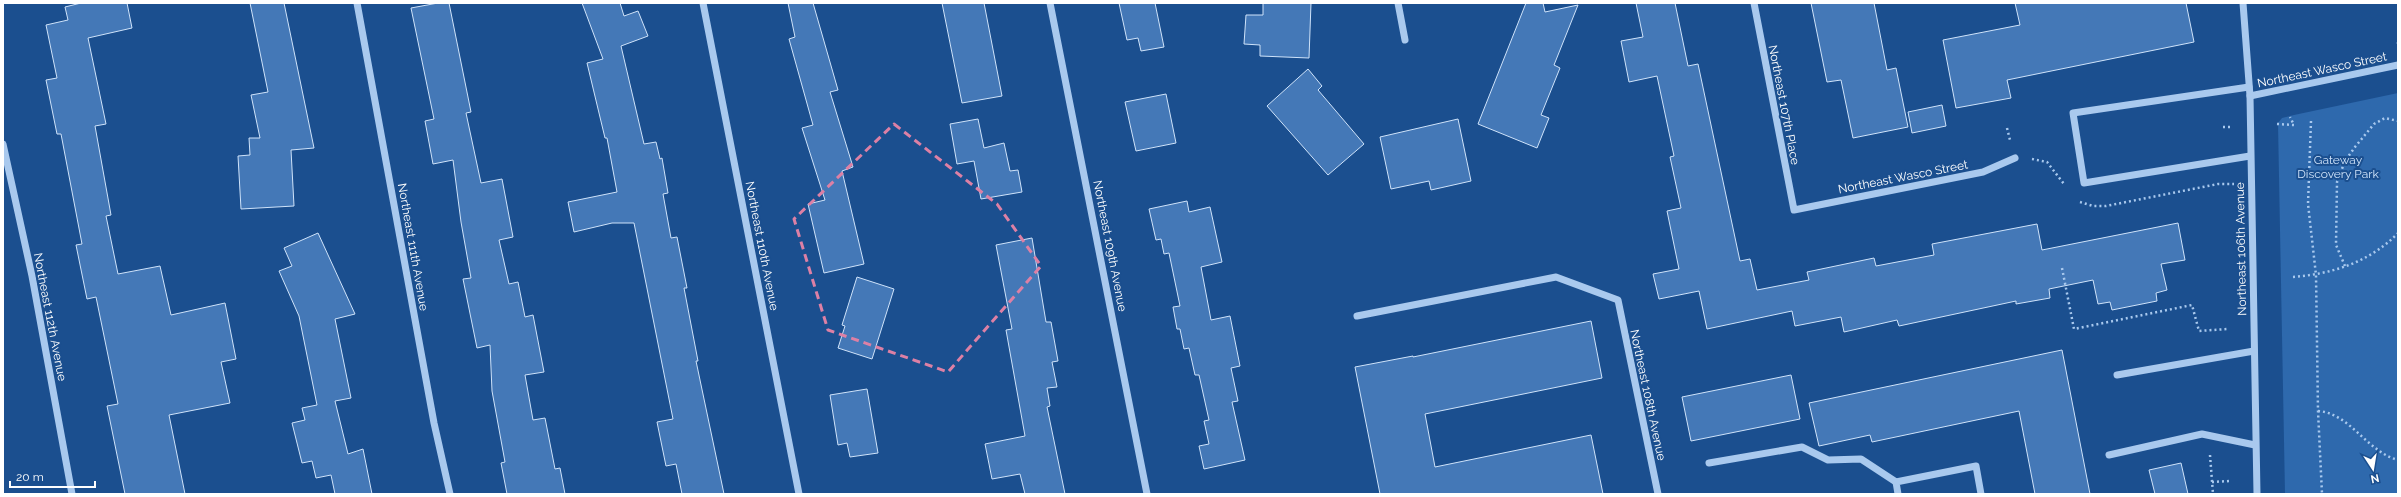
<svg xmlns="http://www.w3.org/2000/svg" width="2401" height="497" font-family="Raleway,sans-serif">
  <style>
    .green { fill: #2e69ad }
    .building { fill: #4478b7; stroke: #cfe3fa }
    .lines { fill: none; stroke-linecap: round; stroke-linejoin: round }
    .path { stroke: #a9c9ee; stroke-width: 2.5; stroke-dasharray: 2 3; stroke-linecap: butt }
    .minor { stroke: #a9c9ee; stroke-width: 7 }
    .marked { fill: none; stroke: #dd80a5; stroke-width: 3; stroke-dasharray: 8 5; stroke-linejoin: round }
    .labels { text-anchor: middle; stroke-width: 4; stroke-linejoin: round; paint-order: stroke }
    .street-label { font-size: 12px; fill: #fff; stroke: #1b4f8f }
    .park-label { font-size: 12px; fill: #cfe3fa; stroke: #1b4f8f }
  </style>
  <rect width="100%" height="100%" fill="#1b4f8f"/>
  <path class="green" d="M 2398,93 L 2398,494 L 2285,494 L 2278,123 L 2282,118 L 2294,115 Z"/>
  <g class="building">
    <path d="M 81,3 L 127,3 L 132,28 L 88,38 L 106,124 L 95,126 L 111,215 L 106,216 L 118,274 L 160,266 L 171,315 L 225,303 L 236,359 L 221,362 L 230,403 L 169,415 L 185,494 L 125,494 L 107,406 L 118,404 L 96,297 L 87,299 L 76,245 L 82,244 L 61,134 L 57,134 L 46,80 L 57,78 L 46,25 L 68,20 L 65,7 Z"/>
    <path d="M 250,3 L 284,3 L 314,148 L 291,150 L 294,206 L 241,209 L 238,156 L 250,155 L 249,138 L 260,138 L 251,95 L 268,92 Z"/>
    <path d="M 438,3 L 449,3 L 471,112 L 466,113 L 481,183 L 502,179 L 513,237 L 499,240 L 509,284 L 518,282 L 525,317 L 533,315 L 544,372 L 525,375 L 533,420 L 545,418 L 555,469 L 560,468 L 565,494 L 507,494 L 501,463 L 505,462 L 492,391 L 490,345 L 477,348 L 463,279 L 471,278 L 461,222 L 453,160 L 433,164 L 425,121 L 434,119 L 411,8 Z"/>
    <path d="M 582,3 L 620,3 L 624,16 L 638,11 L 648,36 L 621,46 L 644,144 L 656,142 L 660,159 L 662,158 L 668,193 L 663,194 L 671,238 L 677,237 L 687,288 L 684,288 L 698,361 L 696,361 L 724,494 L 682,494 L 676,464 L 666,466 L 657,422 L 673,419 L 634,223 L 612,223 L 574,232 L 568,202 L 617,192 L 607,138 L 605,138 L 587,63 L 603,59 Z"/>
    <path d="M 788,3 L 813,3 L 838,90 L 830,92 L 853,167 L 842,171 L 864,264 L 824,273 L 808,204 L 825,200 L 802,128 L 813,125 L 789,39 L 795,37 Z"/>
    <path d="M 942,3 L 984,3 L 1002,96 L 962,103 Z"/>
    <path d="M 1119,3 L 1155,3 L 1164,47 L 1141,51 L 1138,38 L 1127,40 Z"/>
    <path d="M 1263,3 L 1311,3 L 1309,58 L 1260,56 L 1260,45 L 1244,44 L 1246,15 L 1263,15 Z"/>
    <path d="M 1526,3 L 1543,3 L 1545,12 L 1578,5 L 1554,65 L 1560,68 L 1541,115 L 1549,118 L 1537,148 L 1478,124 Z"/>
    <path d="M 1636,3 L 1675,3 L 1688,66 L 1698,64 L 1740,261 L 1750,259 L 1757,290 L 1809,280 L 1807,272 L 1874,258 L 1876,266 L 1934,255 L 1932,244 L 2037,224 L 2042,250 L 2178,223 L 2185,260 L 2161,264 L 2167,290 L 2156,293 L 2157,301 L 2112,310 L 2110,302 L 2098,304 L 2093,280 L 2049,289 L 2050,298 L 2016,304 L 2016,301 L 1899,326 L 1897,320 L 1844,332 L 1841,317 L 1795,326 L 1792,311 L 1707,329 L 1699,291 L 1659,299 L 1653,274 L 1679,269 L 1667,211 L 1681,208 L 1670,157 L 1674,156 L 1657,76 L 1629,82 L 1621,41 L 1643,37 Z"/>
    <path d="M 1811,3 L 1874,3 L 1887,70 L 1896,68 L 1908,127 L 1853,138 L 1841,80 L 1827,82 Z"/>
    <path d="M 2015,3 L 2186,3 L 2194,42 L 2007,80 L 2011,98 L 1956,108 L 1943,40 L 2020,25 Z"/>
    <path d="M 1308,69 L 1322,86 L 1318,90 L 1364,144 L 1328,175 L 1267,106 Z"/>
    <path d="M 1166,94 L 1176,143 L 1136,151 L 1125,102 Z"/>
    <path d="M 1942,105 L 1946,126 L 1912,133 L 1908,112 Z"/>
    <path d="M 978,119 L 984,148 L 1004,143 L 1010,171 L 1018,170 L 1022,192 L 981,199 L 974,161 L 957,164 L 950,124 Z"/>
    <path d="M 1458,119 L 1471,181 L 1431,190 L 1429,181 L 1391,189 L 1380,137 Z"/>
    <path d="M 1187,201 L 1189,212 L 1210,207 L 1222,262 L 1201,267 L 1211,320 L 1230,316 L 1240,366 L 1231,368 L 1238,401 L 1232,402 L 1245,460 L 1204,469 L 1199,446 L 1209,444 L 1204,421 L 1209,420 L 1199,375 L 1195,375 L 1189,348 L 1184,349 L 1180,329 L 1177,329 L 1173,307 L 1180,306 L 1169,253 L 1164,254 L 1161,239 L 1156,240 L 1149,209 Z"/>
    <path d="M 318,233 L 355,314 L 335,319 L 351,398 L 335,401 L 348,454 L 363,449 L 372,494 L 335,494 L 331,475 L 316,478 L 312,461 L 302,463 L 292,423 L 305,420 L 302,408 L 317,405 L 299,316 L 279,271 L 292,266 L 284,248 Z"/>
    <path d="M 1032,238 L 1046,322 L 1051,322 L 1058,361 L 1052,362 L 1057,387 L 1047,388 L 1050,406 L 1047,407 L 1065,494 L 1025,494 L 1020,474 L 992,479 L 985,444 L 1025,436 L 1006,330 L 1012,329 L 996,245 Z"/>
    <path d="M 857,277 L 894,289 L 872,359 L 838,348 L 845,326 L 842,325 Z"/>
    <path d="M 1591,321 L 1602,378 L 1425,414 L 1435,467 L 1591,435 L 1603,494 L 1380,494 L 1355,367 L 1413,356 L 1413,357 Z"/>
    <path d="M 2062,350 L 2090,494 L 2035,494 L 2019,411 L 1872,442 L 1870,435 L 1819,446 L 1809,403 Z"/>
    <path d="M 1791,375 L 1800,419 L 1691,441 L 1682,397 Z"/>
    <path d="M 867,389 L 878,453 L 850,457 L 847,443 L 838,445 L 830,395 Z"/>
    <path d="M 2181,463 L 2188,494 L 2155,494 L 2149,470 Z"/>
  </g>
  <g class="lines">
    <g class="path">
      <path d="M 2398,44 L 2398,40"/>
      <path d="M 2311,121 L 2308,204 L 2316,275 L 2318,411 L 2322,494"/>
      <path d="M 2277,124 L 2294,125 L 2290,117"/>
      <path d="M 2223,127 L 2230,127"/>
      <path d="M 2007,128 L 2010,140"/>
      <path d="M 2032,159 L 2047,162 L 2064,184"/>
      <path d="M 2080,202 L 2093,206 L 2106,206 L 2218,184 L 2234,184"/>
      <path d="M 2345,266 L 2336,245 L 2337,182 L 2345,161 L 2355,147 L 2374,124 L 2385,118 L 2398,121"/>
      <path d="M 2062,268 L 2074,329 L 2192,305 L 2199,331 L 2227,329"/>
      <path d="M 2293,277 C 2332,274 2370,262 2398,233"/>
      <path d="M 2318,411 C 2350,413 2367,452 2398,460"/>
      <path d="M 2210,455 L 2213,494"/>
      <path d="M 2212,482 L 2230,481"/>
    </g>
    <g class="minor">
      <path d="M 357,3 L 434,423 L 450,494"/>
      <path d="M 703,3 L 799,494"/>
      <path d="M 1050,3 L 1147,494"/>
      <path d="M 1398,3 L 1405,40"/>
      <path d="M 1754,3 L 1794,210 L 1983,172 L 2015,158"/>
      <path d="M 2243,3 L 2250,96 L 2257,494"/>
      <path d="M 2249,87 L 2073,113 L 2084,183 L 2250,156"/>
      <path d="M 2250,96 L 2398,65"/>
      <path d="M 3,144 L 32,276 L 72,494"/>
      <path d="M 1357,316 L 1556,277 L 1618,300 L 1658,494"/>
      <path d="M 2117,375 L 2254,351"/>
      <path d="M 2109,455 L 2202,434 L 2255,445"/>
      <path d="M 1709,463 L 1802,447 L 1828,460 L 1861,459 L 1896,482"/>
      <path d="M 1898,494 L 1896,482 L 1976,466 L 1981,494"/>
    </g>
  </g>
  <path class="marked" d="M 894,124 L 997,204 L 1041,266 L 948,372 L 828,330 L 794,219 Z"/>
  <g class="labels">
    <g class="street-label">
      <text transform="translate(2322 70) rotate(-12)" y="4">Northeast Wasco Street</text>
      <text transform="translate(1784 105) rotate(79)" y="4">Northeast 107th Place</text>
      <text transform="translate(1903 177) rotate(-11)" y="4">Northeast Wasco Street</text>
      <text transform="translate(762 246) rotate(79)" y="4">Northeast 110th Avenue</text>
      <text transform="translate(1110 246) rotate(79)" y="4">Northeast 109th Avenue</text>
      <text transform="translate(413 247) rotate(80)" y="4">Northeast 111th Avenue</text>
      <text transform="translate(2241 249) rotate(-91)" y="4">Northeast 106th Avenue</text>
      <text transform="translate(50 317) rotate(79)" y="4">Northeast 112th Avenue</text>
      <text transform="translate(1648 395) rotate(78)" y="4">Northeast 108th Avenue</text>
    </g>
    <g class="park-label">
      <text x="2338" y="164">Gateway<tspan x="2338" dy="14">Discovery Park</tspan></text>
    </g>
  </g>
  <rect width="2401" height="497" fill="none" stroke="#ffffff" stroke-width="8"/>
  <g transform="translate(2373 469) rotate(168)" stroke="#1b4f8f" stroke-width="3" paint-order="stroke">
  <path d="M0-3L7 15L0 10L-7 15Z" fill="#ffffff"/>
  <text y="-6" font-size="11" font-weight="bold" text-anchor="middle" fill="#ffffff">N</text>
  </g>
  <path d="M10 481v6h85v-6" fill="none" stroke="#ffffff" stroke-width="2"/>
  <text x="16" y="481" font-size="12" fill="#ffffff" stroke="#1b4f8f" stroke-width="3" paint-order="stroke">20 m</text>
</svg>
